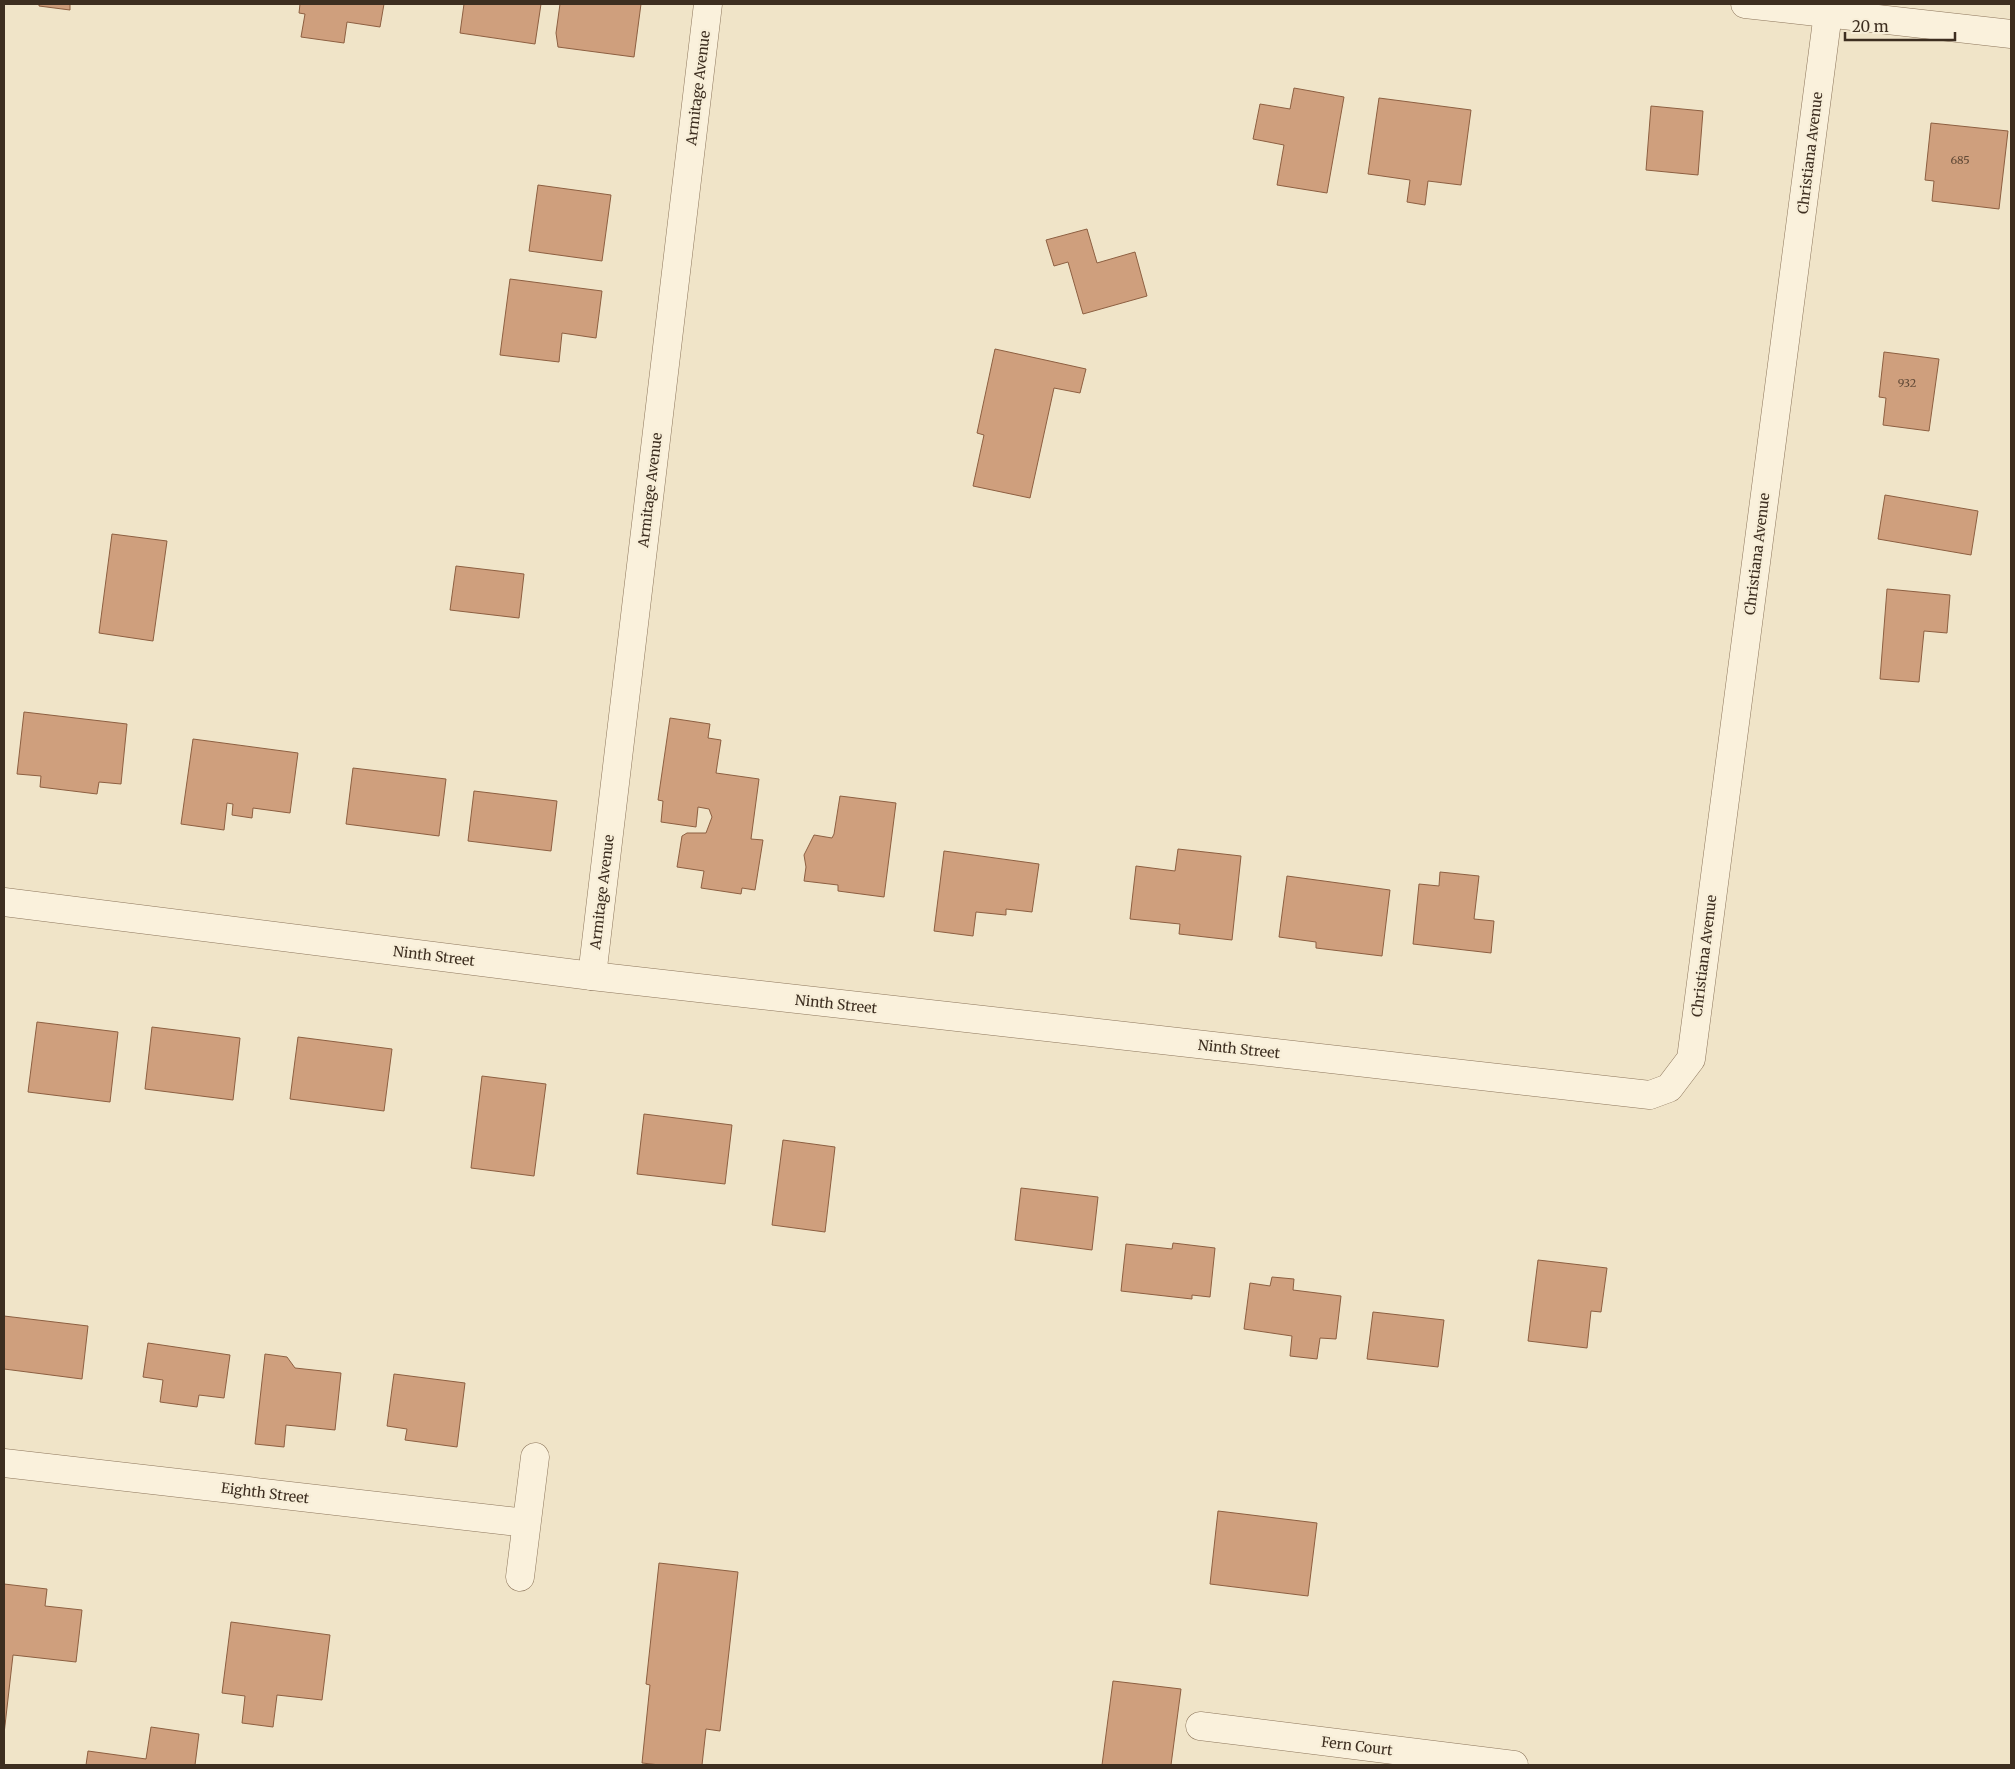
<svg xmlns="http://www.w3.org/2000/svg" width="2015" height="1769" font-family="Merriweather,serif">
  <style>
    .building { fill: #cf9f7d; stroke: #8d5f41 }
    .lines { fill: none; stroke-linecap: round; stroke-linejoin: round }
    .minor-casing { stroke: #8d765c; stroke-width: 29 }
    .minor { stroke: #faf1dc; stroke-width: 28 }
    .labels { text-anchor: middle; stroke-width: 4.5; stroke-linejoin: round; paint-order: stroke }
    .number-label { font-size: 11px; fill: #624a37 }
    .street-label { font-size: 14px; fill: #3d2e20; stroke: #f7eed8 }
  </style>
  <rect width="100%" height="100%" fill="#f0e4c8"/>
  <g class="building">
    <path d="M 39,4 L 70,4 L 70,10 L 39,6 Z"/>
    <path d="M 300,4 L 384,4 L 380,27 L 347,22 L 344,43 L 301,37 L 305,14 L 299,13 Z"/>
    <path d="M 464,4 L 541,4 L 535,44 L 460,33 Z"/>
    <path d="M 560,4 L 641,4 L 634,57 L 558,47 L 556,33 Z"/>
    <path d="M 1294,88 L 1344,97 L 1327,193 L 1277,185 L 1284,145 L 1253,139 L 1260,104 L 1290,109 Z"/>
    <path d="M 1379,98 L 1471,110 L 1461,185 L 1428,181 L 1425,205 L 1407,202 L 1410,180 L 1368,174 Z"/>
    <path d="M 1651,106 L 1703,111 L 1698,175 L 1646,170 Z"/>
    <path d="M 1931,123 L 2008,131 L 1999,209 L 1932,201 L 1934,181 L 1925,180 Z"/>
    <path d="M 538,185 L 611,195 L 602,261 L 529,251 Z"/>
    <path d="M 1087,229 L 1097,263 L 1135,252 L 1147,296 L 1083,314 L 1068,262 L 1054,266 L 1046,240 Z"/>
    <path d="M 510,279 L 602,291 L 596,338 L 562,333 L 559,362 L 500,355 Z"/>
    <path d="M 995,349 L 1086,369 L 1080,393 L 1054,388 L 1030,498 L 973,486 L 984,435 L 977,433 Z"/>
    <path d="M 1884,352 L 1939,359 L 1929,431 L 1883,425 L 1886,398 L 1879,397 Z"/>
    <path d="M 1885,495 L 1978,511 L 1971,555 L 1878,539 Z"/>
    <path d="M 112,534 L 167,541 L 153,641 L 99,633 Z"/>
    <path d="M 456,566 L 524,574 L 519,618 L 450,610 Z"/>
    <path d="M 1887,589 L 1950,595 L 1947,633 L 1924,631 L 1919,682 L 1880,679 Z"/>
    <path d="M 24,712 L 127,724 L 121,784 L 99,782 L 97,794 L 40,787 L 41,776 L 17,774 Z"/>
    <path d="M 670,718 L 710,724 L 708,738 L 721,740 L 716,773 L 759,779 L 751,839 L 763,840 L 755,890 L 742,888 L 741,894 L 701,888 L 704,871 L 677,867 L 682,836 L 687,833 L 706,833 L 712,817 L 709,809 L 698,807 L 696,827 L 661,822 L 663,801 L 658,800 Z"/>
    <path d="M 193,739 L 298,753 L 290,813 L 253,808 L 252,818 L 232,815 L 233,804 L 227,803 L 224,830 L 181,824 Z"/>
    <path d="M 353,768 L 446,779 L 439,836 L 346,824 Z"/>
    <path d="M 474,791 L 557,801 L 551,851 L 468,841 Z"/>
    <path d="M 840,796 L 896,803 L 884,897 L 838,891 L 838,885 L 804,881 L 806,867 L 804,855 L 814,835 L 832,838 L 834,834 Z"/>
    <path d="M 1178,849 L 1241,856 L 1232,940 L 1179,934 L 1180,924 L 1130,919 L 1136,866 L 1175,871 Z"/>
    <path d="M 944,851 L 1039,864 L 1032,912 L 1006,909 L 1006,915 L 976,912 L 973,936 L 934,931 Z"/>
    <path d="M 1440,872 L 1479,876 L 1474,919 L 1494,921 L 1491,953 L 1413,944 L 1419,884 L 1439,886 Z"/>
    <path d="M 1287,876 L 1390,890 L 1382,956 L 1316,948 L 1316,942 L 1279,937 Z"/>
    <path d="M 37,1022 L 118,1032 L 110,1102 L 28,1092 Z"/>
    <path d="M 152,1027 L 240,1038 L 233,1100 L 145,1089 Z"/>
    <path d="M 298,1037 L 392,1049 L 384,1111 L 290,1099 Z"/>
    <path d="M 482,1076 L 546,1084 L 534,1176 L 471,1168 Z"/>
    <path d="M 644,1114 L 732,1125 L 725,1184 L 637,1174 Z"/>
    <path d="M 783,1140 L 835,1147 L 825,1232 L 772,1225 Z"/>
    <path d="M 1021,1188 L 1098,1197 L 1092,1250 L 1015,1240 Z"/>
    <path d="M 1173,1243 L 1215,1248 L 1210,1297 L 1192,1295 L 1192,1299 L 1121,1291 L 1126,1244 L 1172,1249 Z"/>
    <path d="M 1538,1260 L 1607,1268 L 1601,1312 L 1591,1311 L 1587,1348 L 1528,1341 Z"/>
    <path d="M 1272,1277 L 1294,1279 L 1293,1290 L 1341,1296 L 1336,1339 L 1320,1338 L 1317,1359 L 1290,1356 L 1292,1336 L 1244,1329 L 1250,1283 L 1270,1286 Z"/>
    <path d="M 1373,1312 L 1444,1320 L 1438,1367 L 1367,1359 Z"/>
    <path d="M 4,1316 L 88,1326 L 82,1379 L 4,1369 Z"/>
    <path d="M 148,1343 L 230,1355 L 224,1398 L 199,1395 L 197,1407 L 160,1402 L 163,1380 L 143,1377 Z"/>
    <path d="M 265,1354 L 287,1357 L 295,1368 L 341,1373 L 335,1430 L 286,1425 L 284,1447 L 255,1444 Z"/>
    <path d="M 394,1374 L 465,1383 L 457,1447 L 405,1440 L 407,1429 L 387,1426 Z"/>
    <path d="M 1218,1511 L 1317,1523 L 1308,1596 L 1210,1584 Z"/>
    <path d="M 659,1563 L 738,1572 L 720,1731 L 706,1729 L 702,1765 L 660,1765 L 642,1763 L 650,1685 L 646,1684 Z"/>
    <path d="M 4,1584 L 47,1589 L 45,1606 L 82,1610 L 76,1662 L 13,1655 L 4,1734 Z"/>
    <path d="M 231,1622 L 330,1635 L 322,1700 L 277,1695 L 273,1727 L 242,1723 L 245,1696 L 222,1693 Z"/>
    <path d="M 1113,1681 L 1181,1689 L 1171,1765 L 1102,1765 Z"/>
    <path d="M 151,1727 L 199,1734 L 195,1765 L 86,1765 L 88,1751 L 146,1759 Z"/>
  </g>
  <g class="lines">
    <g class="minor-casing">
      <g id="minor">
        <path d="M 1745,4 L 2011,34"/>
        <path d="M 4,902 L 592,976 L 1650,1095 L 1669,1088 L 1691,1059 L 1828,13"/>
        <path d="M 592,976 L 708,4"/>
        <path d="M 4,1463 L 526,1523"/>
        <path d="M 520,1577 L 535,1457"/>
        <path d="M 1200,1726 L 1514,1765"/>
      </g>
    </g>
    <use href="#minor" class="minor"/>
  </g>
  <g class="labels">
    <g class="number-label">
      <text x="1960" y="164">685</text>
      <text x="1907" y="387">932</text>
    </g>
    <g class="street-label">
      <text transform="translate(698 88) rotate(-83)" y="5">Armitage Avenue</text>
      <text transform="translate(1810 153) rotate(-83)" y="5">Christiana Avenue</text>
      <text transform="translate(650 490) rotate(-83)" y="5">Armitage Avenue</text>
      <text transform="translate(1757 554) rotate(-83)" y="5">Christiana Avenue</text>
      <text transform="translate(602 892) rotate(-83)" y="5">Armitage Avenue</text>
      <text transform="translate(434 956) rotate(7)" y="5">Ninth Street</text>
      <text transform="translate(1704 956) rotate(-83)" y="5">Christiana Avenue</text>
      <text transform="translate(836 1004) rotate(6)" y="5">Ninth Street</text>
      <text transform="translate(1239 1049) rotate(6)" y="5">Ninth Street</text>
      <text transform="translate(265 1493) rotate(7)" y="5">Eighth Street</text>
      <text transform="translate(1357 1746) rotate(7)" y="5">Fern Court</text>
    </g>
  </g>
  <rect width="2015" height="1769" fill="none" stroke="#3d2e20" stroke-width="10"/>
  <path d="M1845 32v8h110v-8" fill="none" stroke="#3d2e20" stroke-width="2.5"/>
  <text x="1852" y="32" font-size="15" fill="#3d2e20" stroke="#f7eed8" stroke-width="4" paint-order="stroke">20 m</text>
</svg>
